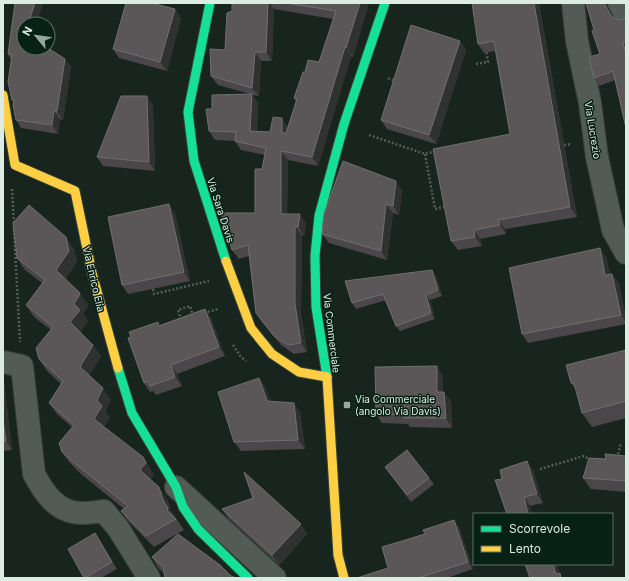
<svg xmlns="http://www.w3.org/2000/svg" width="629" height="581" font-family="Inter,sans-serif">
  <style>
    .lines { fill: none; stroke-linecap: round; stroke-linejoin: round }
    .street-casing { stroke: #37423c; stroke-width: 24 }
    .fast-casing { stroke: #37423c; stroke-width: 11 }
    .slow-casing { stroke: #37423c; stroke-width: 11 }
    .path { stroke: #545d58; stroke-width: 2.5; stroke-dasharray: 2 2; stroke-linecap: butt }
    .street { stroke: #525b56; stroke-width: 22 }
    .fast { stroke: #16e098; stroke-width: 9 }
    .slow { stroke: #ffcf43; stroke-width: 9 }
    .wall { fill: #4b4649; fill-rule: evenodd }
    .shaded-wall { fill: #303131 }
    .building { fill: #5b5759; stroke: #6f6f6e }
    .poi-dot { fill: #98a69d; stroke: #072115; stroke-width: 1.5 }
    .labels { text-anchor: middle; stroke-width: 3; stroke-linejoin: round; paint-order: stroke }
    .street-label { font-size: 10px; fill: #ddece2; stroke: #072115 }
    .poi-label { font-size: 10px; fill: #ddece2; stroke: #072115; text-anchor: start }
  </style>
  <rect width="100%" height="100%" fill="#18251e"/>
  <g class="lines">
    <g class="street-casing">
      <g id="street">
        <path d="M 573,3 L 577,41 L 590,103 L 597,157 L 613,230 L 626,253"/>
        <path d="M 619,3 L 626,15"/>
        <path d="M 3,362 L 22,366 L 34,474 C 44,493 57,513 82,513 C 89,513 96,512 104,511 L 118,528 L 149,578"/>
        <path d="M 176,487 L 275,578"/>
      </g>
    </g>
    <g class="fast-casing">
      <g id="fast">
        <path d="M 210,3 L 188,112 L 194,161 L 226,261"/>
        <path d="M 118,368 L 132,413 L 176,487 L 183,507 L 198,529 L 248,578"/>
        <path d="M 327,377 L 316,307 L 315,256 L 319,216 L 344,124 L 385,3"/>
      </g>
    </g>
    <g class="slow-casing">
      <g id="slow">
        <path d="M 3,95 L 15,165 L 75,191 L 92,273 L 118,368"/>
        <path d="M 226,261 L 251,328 L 272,354 L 299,372 L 327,377"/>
        <path d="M 327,377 L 338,555 L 344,578"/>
      </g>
    </g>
    <g class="path">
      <path d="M 476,64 L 488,62 L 486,49"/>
      <path d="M 388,78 L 395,81"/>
      <path d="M 369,135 L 425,154 L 436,151"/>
      <path d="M 564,145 L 572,144"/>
      <path d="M 425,154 L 435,209 L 447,206"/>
      <path d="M 12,189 L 14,224"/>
      <path d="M 14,229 L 20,342"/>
      <path d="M 153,289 L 154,294 L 209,281"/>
      <path d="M 204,313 L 218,309"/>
      <path d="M 181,320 L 178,310 L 190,306 L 193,316"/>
      <path d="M 233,345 L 241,357 L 246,361"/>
      <path d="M 617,458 L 621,443"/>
      <path d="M 540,469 L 584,456 L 591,460"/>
    </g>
    <use href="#street" class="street"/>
    <use href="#fast" class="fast"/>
    <use href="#slow" class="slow"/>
  </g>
  <g class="wall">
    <path d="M 15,3 L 43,3 L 36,24 L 24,24 L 24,48 L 48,48 L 65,59 L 71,67 L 63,120 L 60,119 L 58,134 L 21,128 L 16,120 L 13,105 L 13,102 L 12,100 L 8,82 L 11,60 L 8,54 Z"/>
    <path d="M 232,3 L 369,3 L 353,57 L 351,56 L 318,166 L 288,160 L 287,214 L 306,223 L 304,236 L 302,235 L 301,313 L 307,352 L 294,354 L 281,345 L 262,322 L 256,313 L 249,256 L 239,259 L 232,250 L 255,213 L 262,169 L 265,155 L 241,150 L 235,141 L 215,140 L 209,131 L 212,109 L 250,94 L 218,85 L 211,76 L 225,50 L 232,11 ZM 274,9 L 333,19 L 319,62 L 305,72 L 294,98 L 296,102 L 288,127 L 270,132 L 257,131 L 258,103 L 252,95 L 259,96 L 261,61 L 272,61 Z"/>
    <path d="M 539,3 L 577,217 L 505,229 L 506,234 L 480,239 L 482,246 L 458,250 L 451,241 L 510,134 L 495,51 L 484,53 L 478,44 Z"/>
    <path d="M 586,3 L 607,3 L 608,9 L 612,16 L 614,18 L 620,20 L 626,18 L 626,128 L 615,80 L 599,86 L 594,78 L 600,54 L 594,30 Z"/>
    <path d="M 175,9 L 181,18 L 167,71 L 119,58 L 113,49 Z"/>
    <path d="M 460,41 L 466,50 L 436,144 L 387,129 L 381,120 Z"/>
    <path d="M 153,105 L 155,171 L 103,166 L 97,157 Z"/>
    <path d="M 402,190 L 399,215 L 393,213 L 387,260 L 329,243 L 322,234 Z"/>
    <path d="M 175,213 L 190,281 L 128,294 L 122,285 Z"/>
    <path d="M 74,249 L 77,262 L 65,279 L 87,303 L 88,306 L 83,314 L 88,321 L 80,332 L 101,356 L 89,375 L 111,400 L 105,411 L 110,418 L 104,427 L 143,457 L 154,475 L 150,479 L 167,499 L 171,511 L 184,530 L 154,547 L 129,522 L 121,511 L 124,509 L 81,474 L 70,463 L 62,452 L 72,427 L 57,414 L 49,403 L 61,384 L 47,371 L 39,359 L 51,330 L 34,317 L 26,305 L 42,283 L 25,270 L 17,258 Z"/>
    <path d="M 606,257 L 610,274 L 619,283 L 626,319 L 626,324 L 528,343 L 522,334 Z"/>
    <path d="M 436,276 L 442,296 L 430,300 L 435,319 L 400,331 L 396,326 L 386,300 L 356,309 L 352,303 Z"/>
    <path d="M 205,309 L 211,318 L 225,356 L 177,374 L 182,386 L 156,395 L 153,391 L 150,392 L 144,383 L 160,325 Z"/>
    <path d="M 626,350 L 626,418 L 592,427 L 582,413 L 576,390 L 571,383 Z"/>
    <path d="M 3,375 L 12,450 L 3,451 Z"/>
    <path d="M 443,376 L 443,392 L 451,401 L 452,428 L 410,427 L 408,424 L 382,423 L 376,414 Z"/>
    <path d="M 259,378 L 265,387 L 270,401 L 300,412 L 305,449 L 241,451 L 234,442 Z"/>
    <path d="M 626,456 L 626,492 L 591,489 L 583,478 L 606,459 Z"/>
    <path d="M 527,461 L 533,470 L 543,503 L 530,506 L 502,479 Z"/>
    <path d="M 385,467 L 429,478 L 434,484 L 411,502 Z"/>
    <path d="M 222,509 L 307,534 L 279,565 L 228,518 Z"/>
    <path d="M 454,520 L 459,527 L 473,569 L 447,578 L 357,578 L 388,568 L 425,534 Z"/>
    <path d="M 95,533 L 99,539 L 117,569 L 101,578 L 84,578 Z"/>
    <path d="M 152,557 L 231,576 L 164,573 L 159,569 Z"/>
  </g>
  <g class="shaded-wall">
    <path d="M 35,3 L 43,3 L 36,24 L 28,24 Z"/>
    <path d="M 268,3 L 270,3 L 274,9 L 272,61 L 266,52 Z"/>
    <path d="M 360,3 L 369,3 L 353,57 L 346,48 Z"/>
    <path d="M 534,3 L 539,3 L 577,217 L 570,207 Z"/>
    <path d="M 604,3 L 607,3 L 608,9 L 615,22 Z"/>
    <path d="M 175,9 L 181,18 L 167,71 L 160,62 Z"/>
    <path d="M 460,41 L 466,50 L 436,144 L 429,135 Z"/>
    <path d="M 623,42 L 626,47 L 626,54 Z"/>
    <path d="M 345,47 L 351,56 L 318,166 L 312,157 Z"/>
    <path d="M 255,52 L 261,61 L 259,96 L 252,88 Z"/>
    <path d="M 65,59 L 71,67 L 63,120 L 57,111 Z"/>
    <path d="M 252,94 L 258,103 L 256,140 L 250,131 Z"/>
    <path d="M 147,96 L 153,105 L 155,171 L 149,162 Z"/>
    <path d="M 54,111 L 60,119 L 58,134 L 52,125 Z"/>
    <path d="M 282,118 L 288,127 L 288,142 L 282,133 Z"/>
    <path d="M 281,151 L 288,160 L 287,222 L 281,214 Z"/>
    <path d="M 396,181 L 402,190 L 399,215 L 393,206 Z"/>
    <path d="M 169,204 L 175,213 L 190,281 L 184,272 Z"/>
    <path d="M 386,204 L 393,213 L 387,260 L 381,251 Z"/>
    <path d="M 300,214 L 306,223 L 304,236 L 298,227 Z"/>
    <path d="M 498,220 L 505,229 L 506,234 L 500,225 Z"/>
    <path d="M 295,226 L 302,235 L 301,313 L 307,352 L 301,343 L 295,304 Z"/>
    <path d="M 474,230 L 480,239 L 482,246 L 475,237 Z"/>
    <path d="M 66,237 L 74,249 L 77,262 L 64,281 L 56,270 Z"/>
    <path d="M 600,248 L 606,257 L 612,284 L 605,275 Z"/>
    <path d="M 432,270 L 436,276 L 442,296 L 438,290 Z"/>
    <path d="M 612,274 L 619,283 L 626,319 L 626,322 L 621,315 Z"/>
    <path d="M 79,292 L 87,303 L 88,306 L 83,314 L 88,321 L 78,334 L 70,322 L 74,304 Z"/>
    <path d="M 426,295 L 430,300 L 435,319 L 431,313 Z"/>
    <path d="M 205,309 L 211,318 L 225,356 L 219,347 Z"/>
    <path d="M 93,345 L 101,356 L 88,378 L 80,367 Z"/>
    <path d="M 171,365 L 177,374 L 182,386 L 175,377 Z"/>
    <path d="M 437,366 L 443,376 L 443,401 L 437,392 Z"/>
    <path d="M 3,375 L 12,450 L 6,441 L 3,420 Z"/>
    <path d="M 259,378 L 265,387 L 274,410 L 267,401 Z"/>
    <path d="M 103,388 L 111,400 L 105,411 L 110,418 L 102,430 L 94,419 L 97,400 Z"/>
    <path d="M 444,392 L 451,401 L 452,428 L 446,418 Z"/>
    <path d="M 294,403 L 300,412 L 305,449 L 298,440 Z"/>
    <path d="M 143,457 L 154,475 L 148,482 L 140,470 Z"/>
    <path d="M 527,461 L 533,470 L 543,503 L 537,494 Z"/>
    <path d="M 159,487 L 167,499 L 171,511 L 176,519 L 167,510 Z"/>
    <path d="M 524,497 L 530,506 L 532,514 L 528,514 Z"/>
    <path d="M 454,520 L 459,527 L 473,569 L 468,562 Z"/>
    <path d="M 301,524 L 307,534 L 279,565 L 272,555 Z"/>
    <path d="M 95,533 L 99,539 L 117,569 L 112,562 Z"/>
    <path d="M 553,564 L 557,564 L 561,578 L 556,574 Z"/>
  </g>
  <g class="building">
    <path d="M 15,3 L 35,3 L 28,24 L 24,24 L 24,48 L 48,48 L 65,59 L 57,111 L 54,111 L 52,125 L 16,120 L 13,105 L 14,100 L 12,100 L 8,82 L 12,55 L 8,54 Z"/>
    <path d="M 126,3 L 151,3 L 175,9 L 160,62 L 113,49 Z"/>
    <path d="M 232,3 L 268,3 L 266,52 L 255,52 L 252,88 L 211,76 L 210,49 L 225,50 L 227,13 L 232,11 Z"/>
    <path d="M 286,3 L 360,3 L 346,48 L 345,47 L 312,157 L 281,151 L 281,214 L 300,214 L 298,227 L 295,226 L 295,304 L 301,343 L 288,345 L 274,336 L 256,313 L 248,245 L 232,250 L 221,213 L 255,213 L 255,169 L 262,169 L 266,148 L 235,141 L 236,132 L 209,131 L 206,109 L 212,109 L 212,95 L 252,94 L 250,131 L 270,132 L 273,117 L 282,118 L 282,133 L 286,133 L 297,99 L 294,98 L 303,72 L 305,72 L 308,60 L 319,62 L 336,11 Z"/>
    <path d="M 472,3 L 534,3 L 570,207 L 498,220 L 500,225 L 474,230 L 475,237 L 451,241 L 433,149 L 510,134 L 494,41 L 478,44 Z"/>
    <path d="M 586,3 L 604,3 L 610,14 L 614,18 L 620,20 L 626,18 L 626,42 L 623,42 L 626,54 L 626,128 L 613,71 L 594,78 L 589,57 L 600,54 L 592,31 L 594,30 Z"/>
    <path d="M 411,25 L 460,41 L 429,135 L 381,120 Z"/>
    <path d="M 121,96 L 147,96 L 149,162 L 97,157 Z"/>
    <path d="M 343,161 L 396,181 L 393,206 L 386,204 L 381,251 L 322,234 L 324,214 Z"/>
    <path d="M 169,204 L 184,272 L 122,285 L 108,217 Z"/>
    <path d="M 29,205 L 66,237 L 69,251 L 56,270 L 79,292 L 80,294 L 74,304 L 80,310 L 70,322 L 93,345 L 80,367 L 103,388 L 97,400 L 102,406 L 94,419 L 143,457 L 146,463 L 140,470 L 159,487 L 163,500 L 168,508 L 167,510 L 176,519 L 146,536 L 121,511 L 128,506 L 73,462 L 62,452 L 59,443 L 74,425 L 49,403 L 63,381 L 39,359 L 36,348 L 53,327 L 26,305 L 45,280 L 17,258 L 13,223 Z"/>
    <path d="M 600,248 L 605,275 L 612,274 L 621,315 L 522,334 L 509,268 Z"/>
    <path d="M 432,270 L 438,290 L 426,295 L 431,313 L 396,326 L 383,294 L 352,303 L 345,281 Z"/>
    <path d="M 205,309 L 219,347 L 171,365 L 175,377 L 150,386 L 148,381 L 144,383 L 128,338 L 131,337 L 129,332 L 158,322 L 159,326 Z"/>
    <path d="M 626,350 L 626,401 L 582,413 L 574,383 L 571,383 L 566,365 Z"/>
    <path d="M 437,366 L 437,392 L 444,392 L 446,418 L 404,418 L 404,415 L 376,414 L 375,367 Z"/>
    <path d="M 259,378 L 267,401 L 294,403 L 298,440 L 234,442 L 218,392 Z"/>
    <path d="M 3,420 L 6,441 L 3,442 Z"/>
    <path d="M 407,450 L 429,478 L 407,495 L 385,467 Z"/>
    <path d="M 605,454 L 626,456 L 626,481 L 583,478 L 589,458 L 606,459 Z"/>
    <path d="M 527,461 L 537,494 L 524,497 L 528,514 L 507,514 L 495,480 L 502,479 L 500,470 Z"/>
    <path d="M 244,472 L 301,524 L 272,555 L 222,509 L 253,498 Z"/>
    <path d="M 454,520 L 468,562 L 418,578 L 357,578 L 388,568 L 382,547 L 425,534 L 423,530 Z"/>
    <path d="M 95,533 L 112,562 L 85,578 L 84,578 L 68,549 Z"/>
    <path d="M 178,534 L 220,565 L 231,576 L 236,578 L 165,578 L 163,567 L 152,557 Z"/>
    <path d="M 525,564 L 553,564 L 556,574 L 560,573 L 561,578 L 530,578 Z"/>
  </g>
  <rect class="poi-dot" x="343" y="401" width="8" height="8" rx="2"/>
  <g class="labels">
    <g class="street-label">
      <text transform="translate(593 130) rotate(81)" y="4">Via Lucrezio</text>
      <text transform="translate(221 210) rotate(72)" y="4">Via Sara Davis</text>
      <text transform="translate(94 279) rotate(77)" y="4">Via Enrico Elia</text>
      <text transform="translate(332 333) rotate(83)" y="4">Via Commerciale</text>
    </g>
    <g class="poi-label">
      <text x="355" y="403">Via Commerciale<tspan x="355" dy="12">(angolo Via Davis)</tspan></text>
    </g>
  </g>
  <rect width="629" height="581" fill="none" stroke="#ddece2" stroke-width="8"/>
  <rect x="473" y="513" width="140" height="52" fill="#072115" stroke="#5d7267"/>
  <rect x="481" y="526" width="20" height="6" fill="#16e098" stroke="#5d7267"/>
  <text x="509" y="533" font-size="12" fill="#ddece2">Scorrevole</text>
  <rect x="481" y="546" width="20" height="6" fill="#ffcf43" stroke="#5d7267"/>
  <text x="509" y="553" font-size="12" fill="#ddece2">Lento</text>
  <g transform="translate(36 36) rotate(299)"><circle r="19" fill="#072115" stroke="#5d7267"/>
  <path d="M0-3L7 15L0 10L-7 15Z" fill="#98a69d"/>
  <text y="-6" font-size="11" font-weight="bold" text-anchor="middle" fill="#ddece2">N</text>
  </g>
</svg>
